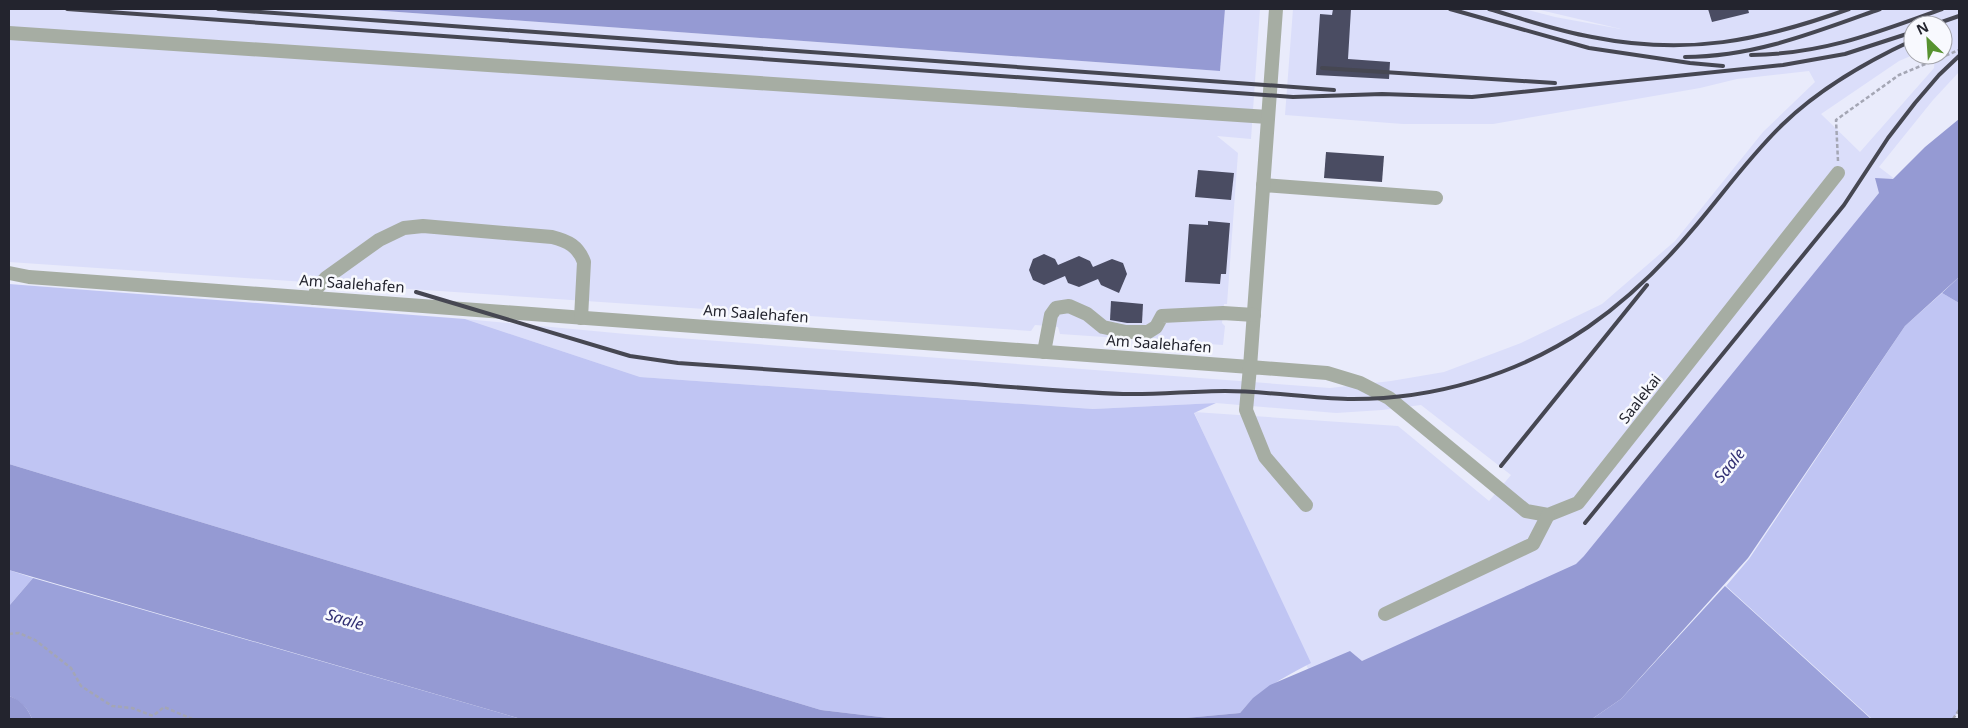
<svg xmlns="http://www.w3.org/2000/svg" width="1968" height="728" font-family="'Noto Sans',sans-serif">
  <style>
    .built { fill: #dbdefa; fill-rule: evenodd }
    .green { fill: #c0c5f3 }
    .forest { fill: #9ba1da }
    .water { fill: #959ad3 }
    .building { fill: #4a4c62 }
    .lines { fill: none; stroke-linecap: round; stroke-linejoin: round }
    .path { stroke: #a4a6b4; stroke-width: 2.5; stroke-dasharray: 4 2.5; stroke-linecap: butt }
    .minor { stroke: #a6ada3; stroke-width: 14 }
    .rail { stroke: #464752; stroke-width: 4 }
    .labels { text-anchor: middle; stroke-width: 5; stroke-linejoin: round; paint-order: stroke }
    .street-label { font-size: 15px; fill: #23242e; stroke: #f8f9fe }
    .water-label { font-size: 16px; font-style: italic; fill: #312f73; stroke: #f8f9fe }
  </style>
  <rect width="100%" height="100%" fill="#e9ebfb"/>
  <g class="built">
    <path d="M 9,9 L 357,9 L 1220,71 L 1225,9 L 1260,9 L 1251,139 L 1217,136 L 1238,153 L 1227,304 L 1224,304 L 1222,323 L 1225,326 L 1223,345 L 1060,334 L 1058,327 L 1048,326 L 1035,325 L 1031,331 L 9,262 Z"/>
    <path d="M 1293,9 L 1524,9 L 1555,17 L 1621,29 L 1536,9 L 1959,9 L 1959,72 L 1933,100 L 1879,167 L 1912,192 L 1591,587 L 1325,707 L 1194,412 L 1398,426 L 1489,501 L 1511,475 L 1421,405 L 1382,410 L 1336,413 L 1216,403 L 1093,409 L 640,377 L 465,319 L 626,334 L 1330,388 L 1391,381 L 1444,372 L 1521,343 L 1602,304 L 1675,241 L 1763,132 L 1815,82 L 1809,71 L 1737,79 L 1700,88 L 1493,124 L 1403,124 L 1285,115 ZM 1913,25 L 1943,25 L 1943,55 L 1935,55 L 1934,68 L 1860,152 L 1821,114 L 1899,61 L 1913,55 Z"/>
  </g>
  <g class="green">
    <path d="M 9,284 L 465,319 L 640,377 L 1093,409 L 1216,403 L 1194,413 L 1311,663 C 1283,678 1260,689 1240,713 L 1175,719 L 897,719 L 821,710 L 9,464 Z"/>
    <path d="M 1942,293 L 1959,303 L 1959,710 L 1953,719 L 1872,719 L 1726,586 L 1749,559 L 1905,326 Z"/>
    <path d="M 9,570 L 33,578 L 9,606 Z"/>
  </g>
  <g class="forest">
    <path d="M 1959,277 L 1959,303 L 1942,293 Z"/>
    <path d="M 33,578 L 521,719 L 32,719 C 28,708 20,700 9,696 L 9,606 Z"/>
    <path d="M 1725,586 L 1871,719 L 1592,719 L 1621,699 Z"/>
  </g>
  <g class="water">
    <path d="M 357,9 L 1225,9 L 1220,71 Z"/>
    <path d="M 1959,119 L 1959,277 L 1905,326 L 1748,558 L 1621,699 L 1592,719 L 1175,719 L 1240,713 L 1253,698 L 1270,685 L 1350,651 L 1362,661 L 1576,564 L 1584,556 L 1879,193 L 1875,178 L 1893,179 L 1925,147 Z"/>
    <path d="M 9,464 L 821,710 L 897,719 L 521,719 L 9,570 Z"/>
    <path d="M 9,696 C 20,699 28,708 32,719 L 9,719 Z"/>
  </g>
  <g class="building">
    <path d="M 1333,9 L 1351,9 L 1348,59 L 1390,62 L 1389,79 L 1316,75 L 1320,14 L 1332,15 Z"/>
    <path d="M 1708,9 L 1748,9 L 1749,13 L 1712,22 Z"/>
    <path d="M 1326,152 L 1384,156 L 1382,182 L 1324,178 Z"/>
    <path d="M 1198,170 L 1234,173 L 1231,200 L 1195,197 Z"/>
    <path d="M 1208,221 L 1230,223 L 1226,274 L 1221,274 L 1220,284 L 1185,282 L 1189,224 L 1208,225 Z"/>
    <path d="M 1044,254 L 1055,259 L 1058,265 L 1079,256 L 1090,261 L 1093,267 L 1112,259 L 1123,263 L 1127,274 L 1119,293 L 1101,285 L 1098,279 L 1079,287 L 1068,283 L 1065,276 L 1044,285 L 1033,280 L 1029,270 L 1033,259 Z"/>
    <path d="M 1111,301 L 1143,304 L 1142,323 L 1127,323 L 1110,320 Z"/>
  </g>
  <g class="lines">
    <g class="path">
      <path d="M 1838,161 L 1836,120 L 1899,75 L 1959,50"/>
      <path d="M 9,634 L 19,633 L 35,640 L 71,668 L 81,686 L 112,706 L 132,708 L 153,716 L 164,707 L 192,719"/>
      <path d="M 1953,719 L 1959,710"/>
    </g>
    <g class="minor">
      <path d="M 9,33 L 1268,117"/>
      <path d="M 1263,185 L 1436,198"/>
      <path d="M 9,273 L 29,277 L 1250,367 L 1276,9"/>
      <path d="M 314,298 L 317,288 L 326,278 L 379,240 L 404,228 L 423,226 L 552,237 C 568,241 578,246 584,262 L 581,318"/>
      <path d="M 1044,352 L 1051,315 L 1056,308 L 1069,306 L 1087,314 L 1103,327 L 1126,332 L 1148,332 L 1156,327 L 1162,316 L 1223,313 L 1254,315"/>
      <path d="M 1306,505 L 1265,457 L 1246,410 L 1250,367 L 1327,373 L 1360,383 L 1389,398 L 1526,511 L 1548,515 L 1578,503 L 1838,173"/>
      <path d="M 1385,614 L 1533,544 L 1548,515"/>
    </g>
    <g class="rail">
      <path d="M 67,9 L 1293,97 L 1382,94 L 1472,97 L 1783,65 L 1845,54 L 1913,32"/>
      <path d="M 218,9 L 1334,90"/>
      <path d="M 1450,9 L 1589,48 L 1690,63 L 1723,66"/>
      <path d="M 1489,9 C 1523,19 1557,31 1592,37 C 1687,56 1760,41 1849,9"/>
      <path d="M 1933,25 L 1959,16"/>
      <path d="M 1751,55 C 1823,54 1876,33 1942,9"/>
      <path d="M 1685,57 C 1754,57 1816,32 1880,9"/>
      <path d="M 1322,68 L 1555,83"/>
      <path d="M 416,292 L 630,356 L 678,363 C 767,369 856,375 945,382 C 1004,386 1063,392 1123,394 C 1157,395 1191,391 1225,391 C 1266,391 1307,398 1348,399 C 1433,400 1518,375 1588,327 C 1627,300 1662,266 1693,229 C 1722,195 1749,157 1782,125 C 1820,88 1866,62 1913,40"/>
      <path d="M 1501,466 L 1647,285"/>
      <path d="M 1585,523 L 1844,205 L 1888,138 L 1915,103 L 1939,75 L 1959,56"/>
    </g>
  </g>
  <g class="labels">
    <g class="street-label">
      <text transform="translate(352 284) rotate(4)" y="5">Am Saalehafen</text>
      <text transform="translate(756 314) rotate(4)" y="5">Am Saalehafen</text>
      <text transform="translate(1159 344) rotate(4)" y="5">Am Saalehafen</text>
      <text transform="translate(1640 399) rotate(-52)" y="5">Saalekai</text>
    </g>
    <g class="water-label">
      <text transform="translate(1729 465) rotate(-51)" y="6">Saale</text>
      <text transform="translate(345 619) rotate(17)" y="6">Saale</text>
    </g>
  </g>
  <rect width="1968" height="728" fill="none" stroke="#23242e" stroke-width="20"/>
  <g transform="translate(1928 40) rotate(335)"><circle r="24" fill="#f8f9fe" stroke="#a3a4ab"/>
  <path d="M0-4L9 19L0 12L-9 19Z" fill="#579230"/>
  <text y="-8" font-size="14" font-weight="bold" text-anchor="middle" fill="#23242e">N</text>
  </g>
</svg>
